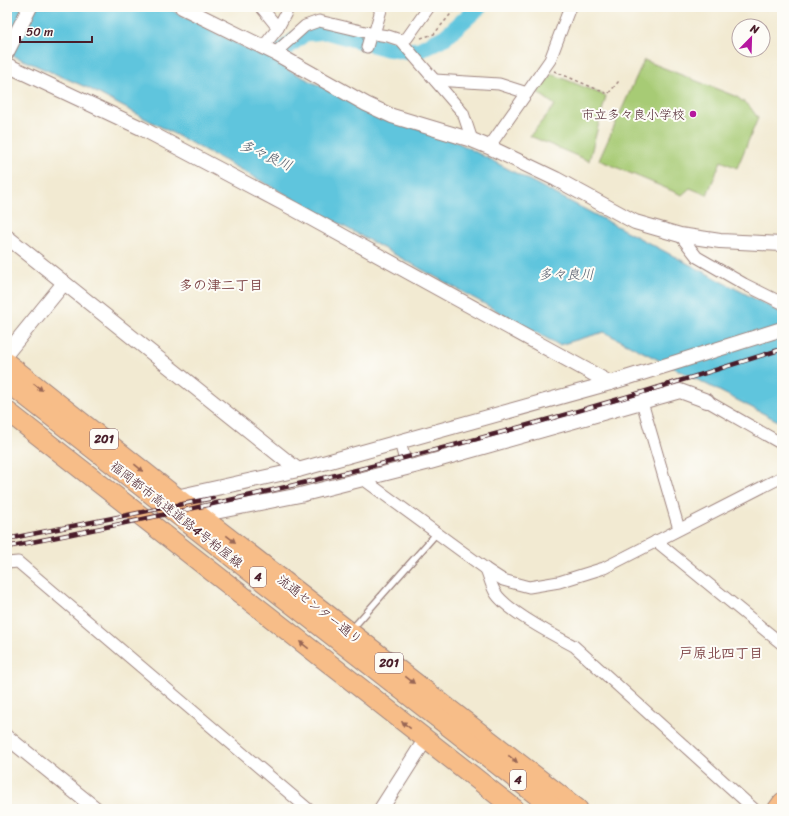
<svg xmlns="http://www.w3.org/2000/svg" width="789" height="816" font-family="Sriracha,'Klee One',sans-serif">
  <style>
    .green { fill: #a7cb75; stroke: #787550 }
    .water { fill: #5fc5dd; stroke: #547284 }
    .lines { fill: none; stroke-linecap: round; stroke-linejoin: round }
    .river { stroke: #5fc5dd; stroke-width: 17 }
    .service-casing { stroke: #9e847e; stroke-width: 8 }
    .minor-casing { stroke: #9e847e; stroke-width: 13 }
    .tertiary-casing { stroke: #9e847e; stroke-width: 16 }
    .primary-casing { stroke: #9e847e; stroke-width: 20 }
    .trunk-casing { stroke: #9e847e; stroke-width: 21 }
    .motorway-casing { stroke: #9e847e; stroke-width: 22 }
    .path { stroke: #9e847e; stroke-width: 1.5; stroke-dasharray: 3 3; stroke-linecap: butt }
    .service { stroke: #fff; stroke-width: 5.5 }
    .minor { stroke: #fff; stroke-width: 11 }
    .tertiary { stroke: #fff; stroke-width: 14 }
    .primary { stroke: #f7bd88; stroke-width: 18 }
    .trunk { stroke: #f7bd88; stroke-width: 19 }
    .motorway { stroke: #f7bd88; stroke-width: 20 }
    .rail-casing { stroke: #4a1f2b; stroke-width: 4.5 }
    .rail { stroke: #fdfcf7; stroke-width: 3; stroke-dasharray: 9; stroke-linecap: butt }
    .oneway { fill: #986655 }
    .poi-dot { fill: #b5179e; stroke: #fdfcf7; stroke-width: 1.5 }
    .labels { text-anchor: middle; stroke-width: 4; stroke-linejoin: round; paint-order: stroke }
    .shield { fill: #fdfcf7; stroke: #806168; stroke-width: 1 }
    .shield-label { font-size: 12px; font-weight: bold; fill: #4a1f2b }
    .poi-label { font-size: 13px; fill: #4a1f2b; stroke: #fdfcf7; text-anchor: end }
    .street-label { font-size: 13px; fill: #4a1f2b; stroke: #fdfcf7 }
    .water-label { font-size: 14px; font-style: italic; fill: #515969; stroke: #fdfcf7 }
    .neighbourhood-label { font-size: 14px; font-weight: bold; fill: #7e4547; stroke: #fdfcf7 }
  </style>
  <rect width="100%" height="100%" fill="#fdfcf7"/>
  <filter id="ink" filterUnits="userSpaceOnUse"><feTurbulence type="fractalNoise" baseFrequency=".025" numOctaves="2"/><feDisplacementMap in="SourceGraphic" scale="8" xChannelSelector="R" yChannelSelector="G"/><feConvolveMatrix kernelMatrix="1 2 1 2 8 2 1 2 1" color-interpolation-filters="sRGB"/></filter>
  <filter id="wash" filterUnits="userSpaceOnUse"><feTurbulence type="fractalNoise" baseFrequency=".012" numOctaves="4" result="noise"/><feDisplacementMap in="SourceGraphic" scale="16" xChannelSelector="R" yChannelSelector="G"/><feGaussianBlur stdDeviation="0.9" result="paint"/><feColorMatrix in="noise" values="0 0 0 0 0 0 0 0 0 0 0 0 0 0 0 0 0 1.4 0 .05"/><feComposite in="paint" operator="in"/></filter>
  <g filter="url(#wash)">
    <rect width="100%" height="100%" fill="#f2ead2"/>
    <g class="green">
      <path d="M 644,60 L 737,97 L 750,107 L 758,118 L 737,168 L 721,161 L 707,195 L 690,188 L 682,195 L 599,160 Z"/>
      <path d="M 552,74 L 606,96 L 589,161 L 530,136 L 555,105 L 537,92 Z"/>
    </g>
    <path class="water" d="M 7,7 L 165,7 L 377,115 L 451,139 L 778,311 L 782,317 L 782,423 L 604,332 L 559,345 L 225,161 L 88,88 L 7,53 Z"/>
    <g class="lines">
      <path class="river" d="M 256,77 L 266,63 L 305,33 L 326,31 L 387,48 L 407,51 L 419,50 L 445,37 L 479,7"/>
    </g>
  </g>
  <g filter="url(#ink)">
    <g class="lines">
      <g class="service-casing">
        <path id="service" d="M 352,629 L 436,534"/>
      </g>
      <g class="minor-casing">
        <g id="minor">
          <path d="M 261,7 L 278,28"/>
          <path d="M 374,34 L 381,10 L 378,7"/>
          <path d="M 400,40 L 407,38 L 429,7"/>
          <path d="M 263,47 L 278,28 L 289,7"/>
          <path d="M 367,47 L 371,33"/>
          <path d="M 275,53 L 305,26 L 319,21 L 374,34 L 388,36 L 400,40 L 463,113 L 472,140"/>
          <path d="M 435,80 L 499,84 L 527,93"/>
          <path d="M 489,147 L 550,60 L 570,7"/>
          <path d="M 680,235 L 697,257 L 744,284 L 782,303"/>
          <path d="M 707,401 L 782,444"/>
          <path d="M 642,402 L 679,529"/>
          <path d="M 400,442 L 407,468"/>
          <path d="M 363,479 L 486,569 L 503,580 L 529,587 L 559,582 L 604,568 L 782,477"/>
          <path d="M 656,541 L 782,644"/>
          <path d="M 7,563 L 18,562 L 308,809"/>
          <path d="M 486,569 C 489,576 491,585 495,592 C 505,610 555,636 574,646 L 754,809"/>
        </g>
      </g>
      <g class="tertiary-casing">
        <g id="tertiary">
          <path d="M 182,7 L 275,53 L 366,104 L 392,116 L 472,140 L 489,147 L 556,179 L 635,222 L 680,235 L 720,241 L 782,244"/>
          <path d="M 7,52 L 30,7"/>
          <path d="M 7,65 L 141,128 L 294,209 L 610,383"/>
          <path d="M 7,237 L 298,470"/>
          <path d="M 7,353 L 64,283"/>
          <path d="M 176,497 L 298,470 L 610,383 L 782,329"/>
          <path d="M 200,515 L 300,495 L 430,462 L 680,391 L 707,401"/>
          <path d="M 7,737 L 96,809"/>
          <path d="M 381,809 L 425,740"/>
        </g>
      </g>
      <g class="primary-casing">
        <path id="primary" d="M 777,809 L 782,802"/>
      </g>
      <g class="trunk-casing">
        <g id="trunk">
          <path d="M 7,363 L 176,497 L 578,809"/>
          <path d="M 7,411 L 515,809"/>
        </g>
      </g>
      <g class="motorway-casing">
        <path id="motorway" d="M 7,381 L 555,809"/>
      </g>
      <g class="path">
        <path d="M 421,38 L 434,34 L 455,9"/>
        <path d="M 554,71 L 608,94 L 619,81"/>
      </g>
      <use href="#service" class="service"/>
      <use href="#minor" class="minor"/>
      <use href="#tertiary" class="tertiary"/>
      <use href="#primary" class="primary"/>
      <use href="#trunk" class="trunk"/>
      <use href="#motorway" class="motorway"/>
      <g class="rail-casing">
        <g id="rail">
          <path d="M 7,539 L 213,498"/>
          <path d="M 7,547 C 269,496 528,431 782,349"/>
        </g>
      </g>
      <use href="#rail" class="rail"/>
    </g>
    <defs><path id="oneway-solid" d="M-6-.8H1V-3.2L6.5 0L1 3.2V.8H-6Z"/></defs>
    <g class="oneway">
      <use href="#oneway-solid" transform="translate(38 387) rotate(38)"/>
      <use href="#oneway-solid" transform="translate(139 468) rotate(39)"/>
      <use href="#oneway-solid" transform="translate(231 539) rotate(38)"/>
      <use href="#oneway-solid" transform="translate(304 645) rotate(-142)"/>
      <use href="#oneway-solid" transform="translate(410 680) rotate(38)"/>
      <use href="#oneway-solid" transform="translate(406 725) rotate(-142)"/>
      <use href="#oneway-solid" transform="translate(513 759) rotate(38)"/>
    </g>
  </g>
  <circle class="poi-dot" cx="693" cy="114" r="4"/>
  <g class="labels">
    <g class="shield">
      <rect x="90" y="429" width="28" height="20" rx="3"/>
      <rect x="250" y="567" width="16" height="20" rx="3"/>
      <rect x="375" y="653" width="28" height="20" rx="3"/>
      <rect x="510" y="770" width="16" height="20" rx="3"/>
    </g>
    <g class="shield-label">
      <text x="104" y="443">201</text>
      <text x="258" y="581">4</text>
      <text x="389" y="667">201</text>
      <text x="518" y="784">4</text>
    </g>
    <g class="poi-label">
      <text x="685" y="119">市立多々良小学校</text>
    </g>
    <g class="street-label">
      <text transform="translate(177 514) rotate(38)" y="5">福岡都市高速道路4号粕屋線</text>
      <text transform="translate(320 609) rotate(38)" y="5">流通センター通り</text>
    </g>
    <g class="water-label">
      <text transform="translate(266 155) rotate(24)" y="5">多々良川</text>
      <text x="566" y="279">多々良川</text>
    </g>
    <g class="neighbourhood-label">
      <text x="221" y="290">多の津二丁目</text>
      <text x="721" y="658">戸原北四丁目</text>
    </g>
  </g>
  <rect width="789" height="816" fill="none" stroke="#fdfcf7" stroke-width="24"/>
  <g transform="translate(751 38) rotate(23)"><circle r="19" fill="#fdfcf7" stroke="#b5a4a5"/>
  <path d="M0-3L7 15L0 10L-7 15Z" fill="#b5179e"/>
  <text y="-6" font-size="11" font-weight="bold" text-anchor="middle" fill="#4a1f2b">N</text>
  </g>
  <path d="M20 36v6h72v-6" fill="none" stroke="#4a1f2b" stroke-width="2"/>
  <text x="26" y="36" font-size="12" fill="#4a1f2b" stroke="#fdfcf7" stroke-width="3" paint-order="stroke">50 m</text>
</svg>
